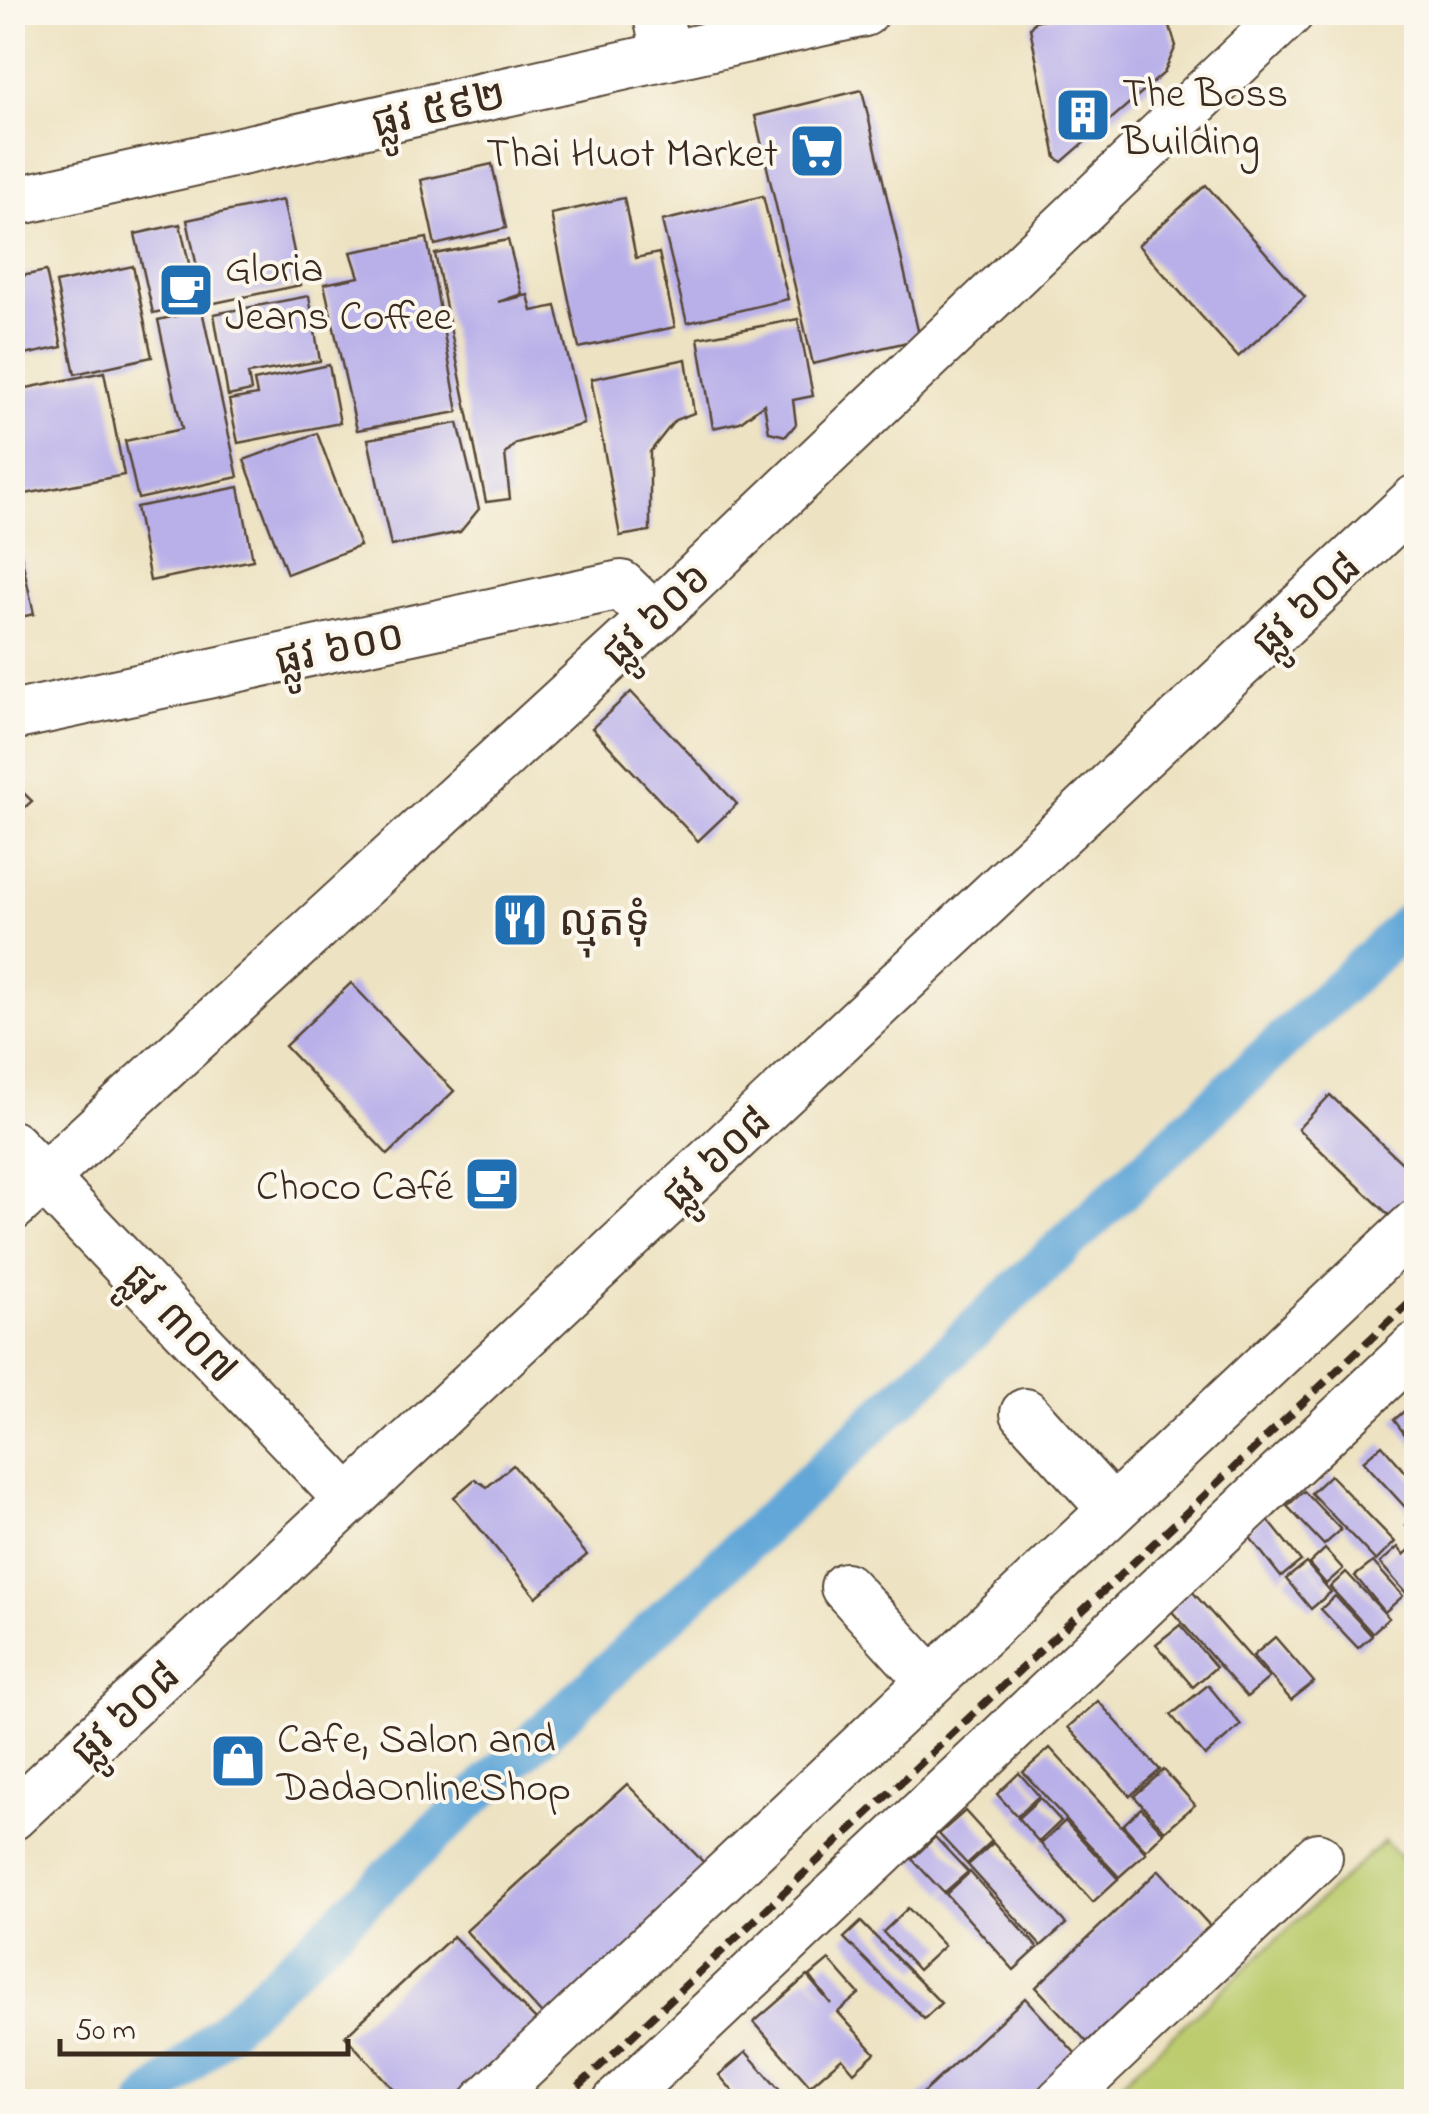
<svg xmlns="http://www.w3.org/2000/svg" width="1429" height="2114" font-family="'Indie Flower','Noto Sans Khmer',sans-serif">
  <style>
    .green { fill: #bccc6e; stroke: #7c7b46; stroke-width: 2.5 }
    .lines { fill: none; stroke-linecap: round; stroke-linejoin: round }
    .canal { stroke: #62a7d8; stroke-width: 40 }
    .building { fill: #b9b0e9 }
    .minor-casing { stroke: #564636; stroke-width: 52 }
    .minor { stroke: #fff; stroke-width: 48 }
    .rail { stroke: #3b2a1e; stroke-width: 8; stroke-dasharray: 15 8; stroke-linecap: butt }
    .labels { text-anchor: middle; stroke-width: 8; stroke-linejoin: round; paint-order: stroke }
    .poi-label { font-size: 42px; fill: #3b2a1e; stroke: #fbf7ec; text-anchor: start }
    .street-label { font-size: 42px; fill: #3b2a1e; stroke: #fbf7ec }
  </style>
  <rect width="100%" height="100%" fill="#fbf7ec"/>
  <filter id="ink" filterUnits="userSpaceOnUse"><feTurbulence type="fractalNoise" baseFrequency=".01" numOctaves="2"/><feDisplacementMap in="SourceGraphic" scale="20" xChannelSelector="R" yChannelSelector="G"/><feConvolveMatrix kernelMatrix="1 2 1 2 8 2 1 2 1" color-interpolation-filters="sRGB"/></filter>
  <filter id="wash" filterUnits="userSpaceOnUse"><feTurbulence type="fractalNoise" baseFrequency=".0048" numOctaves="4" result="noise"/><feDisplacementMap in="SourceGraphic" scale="40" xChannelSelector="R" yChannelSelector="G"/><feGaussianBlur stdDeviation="2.25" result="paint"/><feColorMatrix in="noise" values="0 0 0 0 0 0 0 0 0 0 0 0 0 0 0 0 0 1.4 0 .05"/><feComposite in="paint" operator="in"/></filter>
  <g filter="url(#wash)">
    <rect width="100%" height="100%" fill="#ede2c1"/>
    <path class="green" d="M 1384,1841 L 1416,1872 L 1416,2101 L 1101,2101 Z"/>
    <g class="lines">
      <path class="canal" d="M 148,2102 L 1416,916"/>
    </g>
    <g id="blocks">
      <g class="building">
        <path d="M 1074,12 L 1165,12 L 1176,46 L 1164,73 L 1062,162 L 1056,158 L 1030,28 L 1035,21 Z"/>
        <path d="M 862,90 L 920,339 L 813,364 L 755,116 Z"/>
        <path d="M 492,164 L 506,228 L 435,245 L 421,180 Z"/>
        <path d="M 1206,185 L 1305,297 L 1238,357 L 1138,245 Z"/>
        <path d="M 763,196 L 788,299 L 687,323 L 662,221 Z"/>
        <path d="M 624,198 L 636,258 L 659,253 L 675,327 L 579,348 L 551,214 Z"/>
        <path d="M 283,200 L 301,285 L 205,305 L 187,220 Z"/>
        <path d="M 180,224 L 198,303 L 153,313 L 135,234 Z"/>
        <path d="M 427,238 L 458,412 L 357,430 L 324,284 L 359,277 L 351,252 Z"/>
        <path d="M 508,240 L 522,294 L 498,302 L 528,295 L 532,311 L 556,306 L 584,424 L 516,443 L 505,454 L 510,499 L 486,502 L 435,254 Z"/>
        <path d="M 133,266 L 152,357 L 75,374 L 56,283 Z"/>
        <path d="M 46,271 L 62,347 L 20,356 L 12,278 Z"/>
        <path d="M 309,296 L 320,361 L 248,374 L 251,391 L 228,396 L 214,314 Z"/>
        <path d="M 202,310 L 238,477 L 138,499 L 125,441 L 182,429 L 158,320 Z"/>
        <path d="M 798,319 L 813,396 L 793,400 L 796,424 L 786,436 L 769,432 L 764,404 L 740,422 L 713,428 L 698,338 Z"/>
        <path d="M 686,359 L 694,413 L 675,420 L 650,452 L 650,531 L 620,536 L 591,379 Z"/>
        <path d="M 329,365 L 340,423 L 238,443 L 229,400 L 257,395 L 254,381 Z"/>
        <path d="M 104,372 L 124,475 L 15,496 L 12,391 Z"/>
        <path d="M 458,423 L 479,509 L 460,532 L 391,546 L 368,439 Z"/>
        <path d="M 317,433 L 360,546 L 287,574 L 244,460 Z"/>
        <path d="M 239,487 L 253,560 L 150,581 L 136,507 Z"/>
        <path d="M 14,523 L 34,614 L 12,619 L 12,524 Z"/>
        <path d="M 631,692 L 737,804 L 698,841 L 592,728 Z"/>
        <path d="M 12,782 L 32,801 L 12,819 Z"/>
        <path d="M 351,983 L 454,1091 L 388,1155 L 285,1046 Z"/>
        <path d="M 1330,1095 L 1416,1176 L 1416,1192 L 1392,1218 L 1298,1129 Z"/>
        <path d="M 1416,1401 L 1416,1449 L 1394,1420 Z"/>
        <path d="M 1382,1445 L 1416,1484 L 1416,1538 L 1406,1526 L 1415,1518 L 1363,1461 Z"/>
        <path d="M 513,1465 L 587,1555 L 536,1597 L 454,1497 L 475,1479 L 487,1487 Z"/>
        <path d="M 1330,1475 L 1395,1542 L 1376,1561 L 1311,1493 Z"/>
        <path d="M 1304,1491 L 1341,1530 L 1324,1545 L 1287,1506 Z"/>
        <path d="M 1264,1515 L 1301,1561 L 1281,1577 L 1245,1531 Z"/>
        <path d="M 1416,1544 L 1416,1586 L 1407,1594 L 1380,1563 L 1398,1547 L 1404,1555 Z"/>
        <path d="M 1325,1549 L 1343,1569 L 1326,1584 L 1309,1564 Z"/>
        <path d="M 1373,1562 L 1403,1596 L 1385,1612 L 1355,1576 Z"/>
        <path d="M 1306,1563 L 1331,1592 L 1311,1609 L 1286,1579 Z"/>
        <path d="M 1346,1572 L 1389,1618 L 1372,1633 L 1330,1587 Z"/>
        <path d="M 1190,1589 L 1269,1678 L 1247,1697 L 1169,1608 Z"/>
        <path d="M 1335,1596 L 1372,1636 L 1358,1648 L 1321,1609 Z"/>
        <path d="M 1180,1625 L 1216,1667 L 1193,1687 L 1156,1644 Z"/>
        <path d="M 1275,1637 L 1314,1682 L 1291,1700 L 1253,1656 Z"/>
        <path d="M 1208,1685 L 1241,1725 L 1205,1756 L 1171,1715 Z"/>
        <path d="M 1098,1701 L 1160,1770 L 1130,1796 L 1068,1727 Z"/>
        <path d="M 1050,1748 L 1146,1853 L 1119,1877 L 1023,1772 Z"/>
        <path d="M 1164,1770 L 1195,1805 L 1165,1831 L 1134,1796 Z"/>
        <path d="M 1019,1773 L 1039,1796 L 1017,1816 L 997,1794 Z"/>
        <path d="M 627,1784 L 714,1873 L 552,2025 L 466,1931 Z"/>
        <path d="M 1040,1798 L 1061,1821 L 1039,1842 L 1018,1818 Z"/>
        <path d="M 1141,1808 L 1164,1833 L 1146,1850 L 1123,1825 Z"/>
        <path d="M 965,1811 L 992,1841 L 967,1864 L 939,1834 Z"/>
        <path d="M 1065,1821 L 1118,1879 L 1093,1902 L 1041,1844 Z"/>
        <path d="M 935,1837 L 968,1872 L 944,1893 L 912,1859 Z"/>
        <path d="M 993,1843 L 1066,1924 L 1041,1946 L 968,1865 Z"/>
        <path d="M 1159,1870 L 1210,1926 L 1087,2042 L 1036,1987 Z"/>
        <path d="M 970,1872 L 1038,1948 L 1014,1970 L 946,1894 Z"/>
        <path d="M 908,1908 L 944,1946 L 918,1970 L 883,1932 Z"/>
        <path d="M 861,1922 L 941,2003 L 924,2019 L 844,1938 Z"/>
        <path d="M 453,1936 L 547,2031 L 473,2102 L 405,2102 L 345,2036 Z"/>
        <path d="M 829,1960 L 859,1994 L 838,2012 L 875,2053 L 854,2072 L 842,2058 L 810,2086 L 754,2022 L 807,1976 L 831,2004 L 810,1976 Z"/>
        <path d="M 1025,1998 L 1076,2054 L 1025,2102 L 913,2102 Z"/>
        <path d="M 746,2052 L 790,2102 L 742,2102 L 719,2075 Z"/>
      </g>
    </g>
  </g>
  <g filter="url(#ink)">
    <use href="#blocks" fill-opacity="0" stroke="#564636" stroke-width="2.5"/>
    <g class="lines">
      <g class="minor-casing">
        <g id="minor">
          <path d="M 657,12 L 667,56"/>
          <path d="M 12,202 L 864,12"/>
          <path d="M 12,716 L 621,585 L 654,617"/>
          <path d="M 12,1145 L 349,1500"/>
          <path d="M 12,1207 L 654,617 L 1290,12"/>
          <path d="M 1025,1413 L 1112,1509"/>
          <path d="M 845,1587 L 930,1680"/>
          <path d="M 12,1816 L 1416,499"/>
          <path d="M 485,2102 L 1416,1224"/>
          <path d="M 617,2102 L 1416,1347"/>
          <path d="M 1060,2102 L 1318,1857"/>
        </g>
      </g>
      <use href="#minor" class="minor"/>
      <path class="rail" d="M 562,2102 L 1416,1296"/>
    </g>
  </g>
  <defs>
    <g id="building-square" transform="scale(2.875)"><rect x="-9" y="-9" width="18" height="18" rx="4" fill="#1f6fb2" stroke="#fbf7ec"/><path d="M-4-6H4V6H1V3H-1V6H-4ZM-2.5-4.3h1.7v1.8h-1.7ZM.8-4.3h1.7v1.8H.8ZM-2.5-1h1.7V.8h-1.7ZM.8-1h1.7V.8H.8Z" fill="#fff"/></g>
    <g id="supermarket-square" transform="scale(2.875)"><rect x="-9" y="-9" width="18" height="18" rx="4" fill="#1f6fb2" stroke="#fbf7ec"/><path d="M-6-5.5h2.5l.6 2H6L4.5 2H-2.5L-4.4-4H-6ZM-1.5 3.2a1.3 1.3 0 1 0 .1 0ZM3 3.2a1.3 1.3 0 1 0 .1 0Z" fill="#fff"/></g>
    <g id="cafe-square" transform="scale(2.875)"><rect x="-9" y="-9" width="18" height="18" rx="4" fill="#1f6fb2" stroke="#fbf7ec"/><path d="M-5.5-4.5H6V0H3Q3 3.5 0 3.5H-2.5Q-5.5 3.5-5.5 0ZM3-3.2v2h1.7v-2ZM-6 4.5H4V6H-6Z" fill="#fff"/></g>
    <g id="restaurant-square" transform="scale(2.875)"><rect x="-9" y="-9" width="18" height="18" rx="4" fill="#1f6fb2" stroke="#fbf7ec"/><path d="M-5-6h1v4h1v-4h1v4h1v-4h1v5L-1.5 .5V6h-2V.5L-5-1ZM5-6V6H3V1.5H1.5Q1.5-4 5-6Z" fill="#fff"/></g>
    <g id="shop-square" transform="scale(2.875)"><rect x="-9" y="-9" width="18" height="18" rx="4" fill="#1f6fb2" stroke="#fbf7ec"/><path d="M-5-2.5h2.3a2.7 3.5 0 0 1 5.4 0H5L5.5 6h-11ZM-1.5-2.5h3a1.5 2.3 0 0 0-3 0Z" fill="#fff"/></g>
  </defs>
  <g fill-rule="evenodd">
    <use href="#building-square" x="1083" y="115"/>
    <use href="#supermarket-square" x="817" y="151"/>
    <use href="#cafe-square" x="186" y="290"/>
    <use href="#restaurant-square" x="520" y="920"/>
    <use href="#cafe-square" x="492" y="1184"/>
    <use href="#shop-square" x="238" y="1761"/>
  </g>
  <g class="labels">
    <g class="poi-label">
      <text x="1122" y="106">The Boss<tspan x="1122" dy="48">Building</tspan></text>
      <text x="778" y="166" text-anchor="end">Thai Huot Market</text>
      <text x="225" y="281">Gloria<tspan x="225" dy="48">Jeans Coffee</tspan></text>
      <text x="559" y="935">ល្មុតទុំ</text>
      <text x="453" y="1199" text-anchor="end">Choco Café</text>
      <text x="277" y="1752">Cafe, Salon and<tspan x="277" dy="48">DadaOnlineShop</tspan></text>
    </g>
    <g class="street-label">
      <text transform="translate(438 107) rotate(-13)" y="15">ផ្លូវ ៥៩២</text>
      <text transform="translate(1305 603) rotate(-43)" y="15">ផ្លូវ ៦០៨</text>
      <text transform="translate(655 614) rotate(-43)" y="15">ផ្លូវ ៦០៦</text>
      <text transform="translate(339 646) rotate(-12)" y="15">ផ្លូវ ៦០០</text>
      <text transform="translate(715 1157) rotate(-43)" y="15">ផ្លូវ ៦០៨</text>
      <text transform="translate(181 1322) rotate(47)" y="15">ផ្លូវ ៣០៧</text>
      <text transform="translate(124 1712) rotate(-43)" y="15">ផ្លូវ ៦០៨</text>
    </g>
  </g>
  <rect width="1429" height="2114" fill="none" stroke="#fbf7ec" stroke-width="50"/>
  <path d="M60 2039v15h288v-15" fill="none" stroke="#3b2a1e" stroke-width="5"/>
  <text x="75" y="2039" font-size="30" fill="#3b2a1e" stroke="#fbf7ec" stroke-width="8" paint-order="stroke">50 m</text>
</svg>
